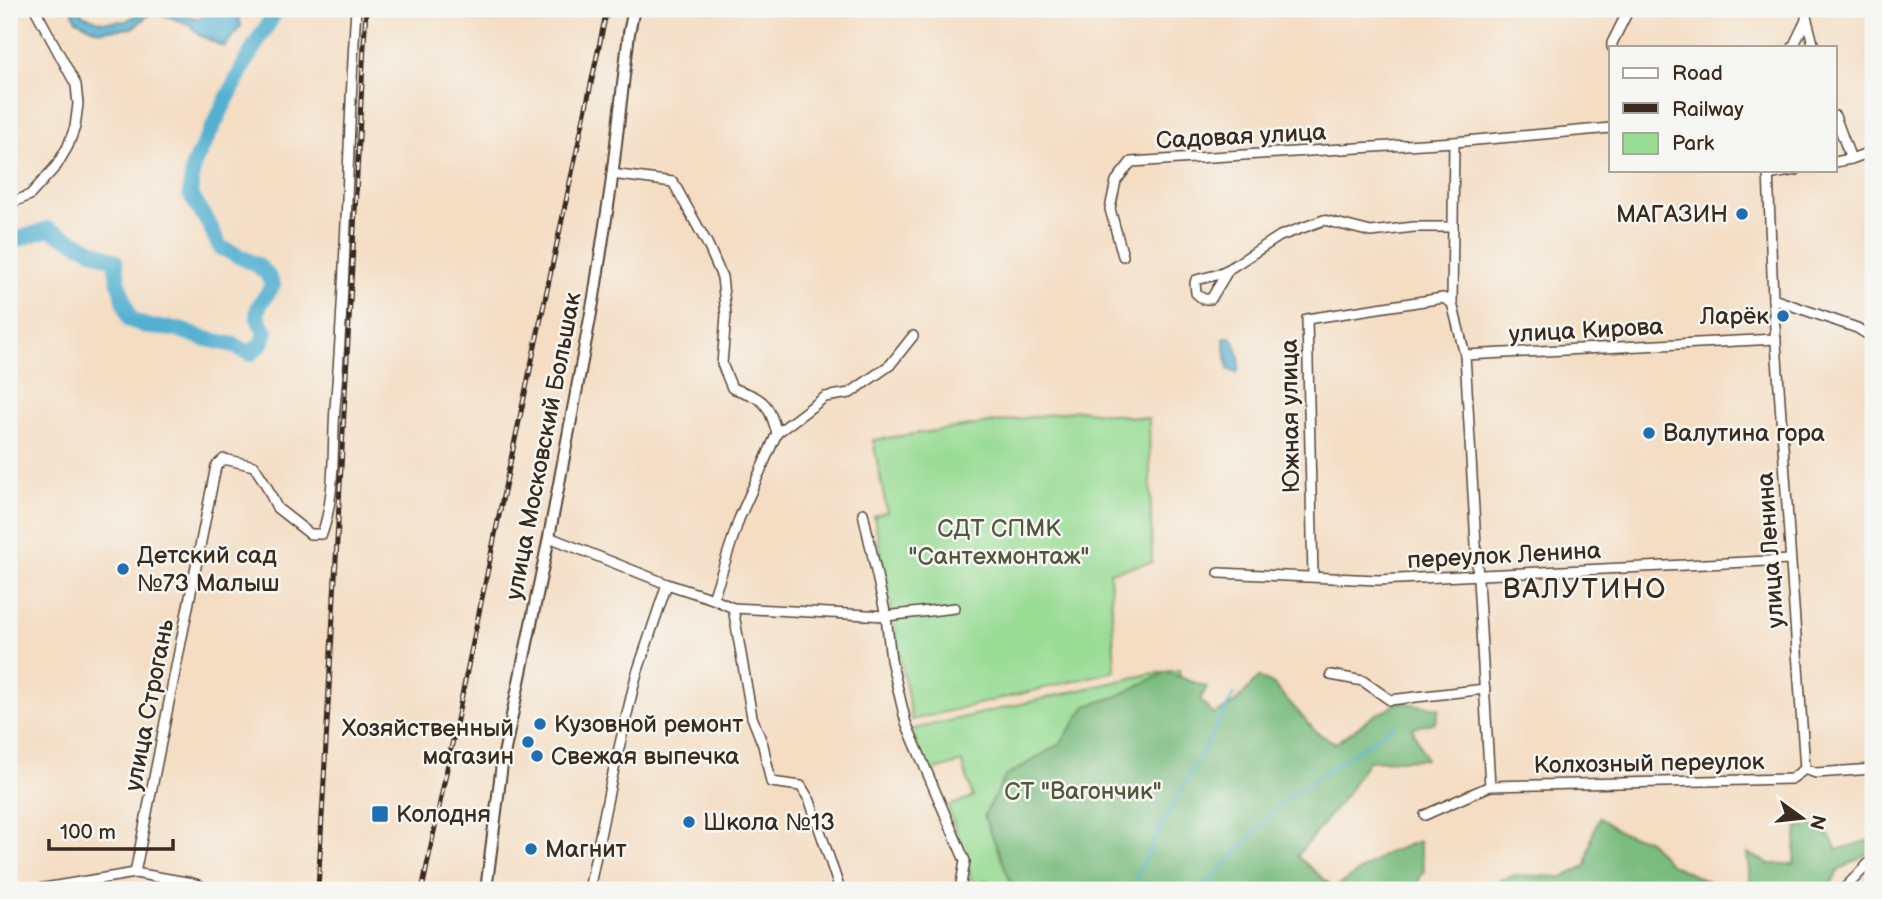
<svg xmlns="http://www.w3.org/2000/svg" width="1882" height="899" font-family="'Balsamiq Sans',sans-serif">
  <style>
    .green { fill: #99dc94; stroke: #6a8359; stroke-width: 2 }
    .forest { fill: #7abc7e; stroke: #5a734e; stroke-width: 2 }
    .water { fill: #52b0d0; stroke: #466d77; stroke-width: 2 }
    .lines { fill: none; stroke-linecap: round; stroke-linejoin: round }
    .stream { stroke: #52b0d0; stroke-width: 2.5 }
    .river { stroke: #52b0d0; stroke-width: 16 }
    .minor-casing { stroke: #574537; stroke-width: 12 }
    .tertiary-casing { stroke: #574537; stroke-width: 14 }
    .minor { stroke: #fff; stroke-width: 9 }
    .tertiary { stroke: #fff; stroke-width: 10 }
    .rail-casing { stroke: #3b2a1e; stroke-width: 5 }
    .rail { stroke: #f6f6f2; stroke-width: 2.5; stroke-dasharray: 8; stroke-linecap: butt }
    .poi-dot { fill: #1f6fb2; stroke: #f6f6f2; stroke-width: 2.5 }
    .labels { text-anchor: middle; stroke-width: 5; stroke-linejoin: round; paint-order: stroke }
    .street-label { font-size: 24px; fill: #3b2a1e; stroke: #f6f6f2 }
    .poi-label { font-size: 24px; fill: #3b2a1e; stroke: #f6f6f2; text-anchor: start }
    .park-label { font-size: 24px; fill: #52563c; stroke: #f6f6f2 }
    .quarter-label { font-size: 28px; letter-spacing: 2px; fill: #3b2a1e; stroke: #f6f6f2 }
  </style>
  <rect width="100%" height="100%" fill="#f6f6f2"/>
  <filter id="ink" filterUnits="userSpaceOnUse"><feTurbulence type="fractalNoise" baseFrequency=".0143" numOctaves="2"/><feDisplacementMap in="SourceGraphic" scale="14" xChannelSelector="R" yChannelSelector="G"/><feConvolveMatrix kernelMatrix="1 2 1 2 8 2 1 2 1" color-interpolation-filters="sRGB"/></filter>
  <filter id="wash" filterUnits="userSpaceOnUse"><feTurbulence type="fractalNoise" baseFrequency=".00686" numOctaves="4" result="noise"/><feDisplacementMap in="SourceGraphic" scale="28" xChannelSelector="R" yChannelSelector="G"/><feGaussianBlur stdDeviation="1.57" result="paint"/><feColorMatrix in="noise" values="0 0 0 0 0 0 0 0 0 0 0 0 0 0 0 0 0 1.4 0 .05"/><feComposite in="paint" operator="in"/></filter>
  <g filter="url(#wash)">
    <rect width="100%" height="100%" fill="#f4ddc2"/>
    <g class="green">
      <path d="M 1079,410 L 1149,419 L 1152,562 L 1110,572 L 1115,671 L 912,720 L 874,516 L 887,512 L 873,440 Z"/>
      <path d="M 1179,670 L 1190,742 L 1176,890 L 1006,890 L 987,880 L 973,884 L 948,806 L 973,797 L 962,762 L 929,772 L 910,730 L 1149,674 Z"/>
    </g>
    <g class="forest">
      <path d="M 1166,672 L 1207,687 L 1200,700 L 1214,715 L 1237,701 L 1259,677 L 1274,685 L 1317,733 L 1336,743 L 1376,714 L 1388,710 L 1397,702 L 1439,708 L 1436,722 L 1412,728 L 1426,759 L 1368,761 L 1346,795 L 1297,856 L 1334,888 L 1387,853 L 1419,841 L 1424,870 L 1414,890 L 1014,890 L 984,816 L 1005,777 L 1061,743 L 1086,706 L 1118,696 Z"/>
      <path d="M 1599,818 L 1622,833 L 1647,839 L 1670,864 L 1725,890 L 1473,890 L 1515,875 L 1563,877 L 1586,866 L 1592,836 Z"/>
      <path d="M 1820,825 L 1832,840 L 1837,850 L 1869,840 L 1870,852 L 1839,870 L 1828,890 L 1736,890 L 1750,884 L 1747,853 L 1769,864 L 1794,864 L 1797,827 Z"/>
    </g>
    <g class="water">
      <path d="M 72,9 L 81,9 L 82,15 L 102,22 L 126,21 L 146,9 L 172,9 L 198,19 L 210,9 L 237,9 L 241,26 L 224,47 L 199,35 L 189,24 L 167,16 L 151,13 L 133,28 L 99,31 L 76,20 Z"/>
      <path d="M 1229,337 L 1233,339 C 1237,350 1243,362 1237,373 L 1228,369 L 1224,339 Z"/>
    </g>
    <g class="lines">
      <g class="stream">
        <path d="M 1130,890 L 1154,840 L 1234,694"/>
        <path d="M 1204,890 L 1211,879 L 1284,800 L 1395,725"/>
      </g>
      <path class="river" d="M 9,246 L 16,240 L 48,229 L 115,261 L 118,280 L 130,320 L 149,327 L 177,329 L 202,338 L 234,345 L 250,354 L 261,344 L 266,332 C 249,310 260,306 273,285 L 267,274 L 257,265 L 220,247 L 210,226 L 190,194 L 193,166 L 247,59 L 277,9"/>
    </g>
  </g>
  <g filter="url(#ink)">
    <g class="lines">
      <g class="minor-casing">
        <g id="minor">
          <path d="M 1804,9 L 1814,47"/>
          <path d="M 1612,47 L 1612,43 L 1629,9"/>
          <path d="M 1793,47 L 1806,20"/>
          <path d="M 1835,116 L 1851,159"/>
          <path d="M 1454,142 L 1452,303 L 1465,355 L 1490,786"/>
          <path d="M 1835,162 L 1851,159 L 1873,151"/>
          <path d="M 1768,170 L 1773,299 L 1805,769"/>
          <path d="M 612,174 L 673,182 L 708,245 L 722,277 L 726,315 L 722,364 L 732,388 C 764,399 767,400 777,433"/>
          <path d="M 1768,175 L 1796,170"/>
          <path d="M 9,204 L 30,195 L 57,165 L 68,146 L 75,127 L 78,104 L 76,85 L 35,9"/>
          <path d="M 1123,256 L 1110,209 L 1116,181 L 1131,162 L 1454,142 L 1611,128"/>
          <path d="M 1229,269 L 1211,299 L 1203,299 L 1196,293 L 1195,283 L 1196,280 L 1216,275 L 1229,269 L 1280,236 L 1324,220 L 1371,232 L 1414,227 L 1453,227"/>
          <path d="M 1773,299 L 1857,328 L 1873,338"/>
          <path d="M 1465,355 L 1776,339"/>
          <path d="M 863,513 L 886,616 L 891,660 L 906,723 L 965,861 L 960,890"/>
          <path d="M 549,537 L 667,584 L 713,599 L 739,519 L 777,433 L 825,397 L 850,393 L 890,365 L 913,336"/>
          <path d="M 1219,573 L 1378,580 L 1790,560"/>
          <path d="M 1313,576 L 1307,319 L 1443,298 L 1452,303"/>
          <path d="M 713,599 L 733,608 L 752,717 L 763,745 L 771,782 L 801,786 L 810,801 L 840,890"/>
          <path d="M 733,608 L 886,616 L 955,608"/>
          <path d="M 1331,675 L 1363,681 L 1390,700 L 1485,689"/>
          <path d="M 1805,769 L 1816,773 L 1873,769"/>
          <path d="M 1425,815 L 1490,786 L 1791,779 L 1805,769"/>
          <path d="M 32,890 L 135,873"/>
          <path d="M 213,890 L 192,883 L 135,873 L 216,466 L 224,459 L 254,466 L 265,483 L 277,508 L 310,534 L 322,534 C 336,495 332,449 335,408 C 347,275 347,142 356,9"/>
          <path d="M 589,890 L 611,782 L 636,676 L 667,584"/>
          <path d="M 1843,890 L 1873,859"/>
        </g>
      </g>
      <g class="tertiary-casing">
        <path id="tertiary" d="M 486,890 L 502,764 L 549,537 L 594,297 L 611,186 L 629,33 L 634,9"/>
      </g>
      <use href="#minor" class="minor"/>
      <use href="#tertiary" class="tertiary"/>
      <g class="rail-casing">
        <g id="rail">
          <path d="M 318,890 L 366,9"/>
          <path d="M 422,890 L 502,501 L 607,9"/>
        </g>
      </g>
      <use href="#rail" class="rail"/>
    </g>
  </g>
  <g class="poi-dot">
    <circle cx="1742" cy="214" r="7"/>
    <circle cx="1783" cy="316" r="7"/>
    <circle cx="1649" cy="433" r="7"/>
    <circle cx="123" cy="569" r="7"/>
    <circle cx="540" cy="724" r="7"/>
    <circle cx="528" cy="742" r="7"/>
    <circle cx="537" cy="756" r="7"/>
    <rect x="371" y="805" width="18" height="18" rx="3.5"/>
    <circle cx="689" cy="822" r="7"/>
    <circle cx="531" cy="849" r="7"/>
  </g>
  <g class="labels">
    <g class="street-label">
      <text transform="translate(1241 136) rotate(-3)" y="8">Садовая улица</text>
      <text transform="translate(1586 330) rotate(-3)" y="8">улица Кирова</text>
      <text transform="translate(1290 416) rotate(-91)" y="8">Южная улица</text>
      <text transform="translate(543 446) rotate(-79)" y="8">улица Московский Большак</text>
      <text transform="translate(1770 550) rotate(-94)" y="8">улица Ленина</text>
      <text transform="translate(1504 555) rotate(-3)" y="8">переулок Ленина</text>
      <text transform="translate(149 705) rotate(-79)" y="8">улица Строгань</text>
      <text transform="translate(1649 763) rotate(-1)" y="8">Колхозный переулок</text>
    </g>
    <g class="poi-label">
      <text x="1728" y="222" text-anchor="end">МАГАЗИН</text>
      <text x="1769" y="324" text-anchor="end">Ларёк</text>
      <text x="1663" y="441">Валутина гора</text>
      <text x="137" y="563">Детский сад<tspan x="137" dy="28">№73 Малыш</tspan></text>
      <text x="554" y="732">Кузовной ремонт</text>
      <text x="514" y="736" text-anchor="end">Хозяйственный<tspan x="514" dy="28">магазин</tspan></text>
      <text x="551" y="764">Свежая выпечка</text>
      <text x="396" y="822">Колодня</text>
      <text x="703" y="830">Школа №13</text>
      <text x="545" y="857">Магнит</text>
    </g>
    <g class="park-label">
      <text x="999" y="536">СДТ СПМК<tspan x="999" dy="28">"Сантехмонтаж"</tspan></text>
      <text x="1083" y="799">СТ "Вагончик"</text>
    </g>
    <g class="quarter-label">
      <text x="1585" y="598">ВАЛУТИНО</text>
    </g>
  </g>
  <rect width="1882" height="899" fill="none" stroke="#f6f6f2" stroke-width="35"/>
  <rect x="1609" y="46" width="228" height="126" fill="#f6f6f2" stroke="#aba49d" stroke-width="2"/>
  <rect x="1623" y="68" width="35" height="10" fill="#ffffff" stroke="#aba49d" stroke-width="2"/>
  <text x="1672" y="80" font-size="21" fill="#3b2a1e">Road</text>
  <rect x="1623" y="103" width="35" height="10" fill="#3b2a1e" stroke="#aba49d" stroke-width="2"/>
  <text x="1672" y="116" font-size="21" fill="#3b2a1e">Railway</text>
  <rect x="1623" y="133" width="35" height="21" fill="#99dc94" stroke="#aba49d" stroke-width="2"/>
  <text x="1672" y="150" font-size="21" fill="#3b2a1e">Park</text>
  <g transform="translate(1802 818) rotate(105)" stroke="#f6f6f2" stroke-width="5" paint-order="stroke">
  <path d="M0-5L12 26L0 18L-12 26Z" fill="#3b2a1e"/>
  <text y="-10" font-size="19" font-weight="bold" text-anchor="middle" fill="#3b2a1e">N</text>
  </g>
  <path d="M49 839v10h124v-10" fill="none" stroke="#3b2a1e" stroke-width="3.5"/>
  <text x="60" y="839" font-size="21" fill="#3b2a1e" stroke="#f6f6f2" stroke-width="5" paint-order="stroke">100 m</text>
</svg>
